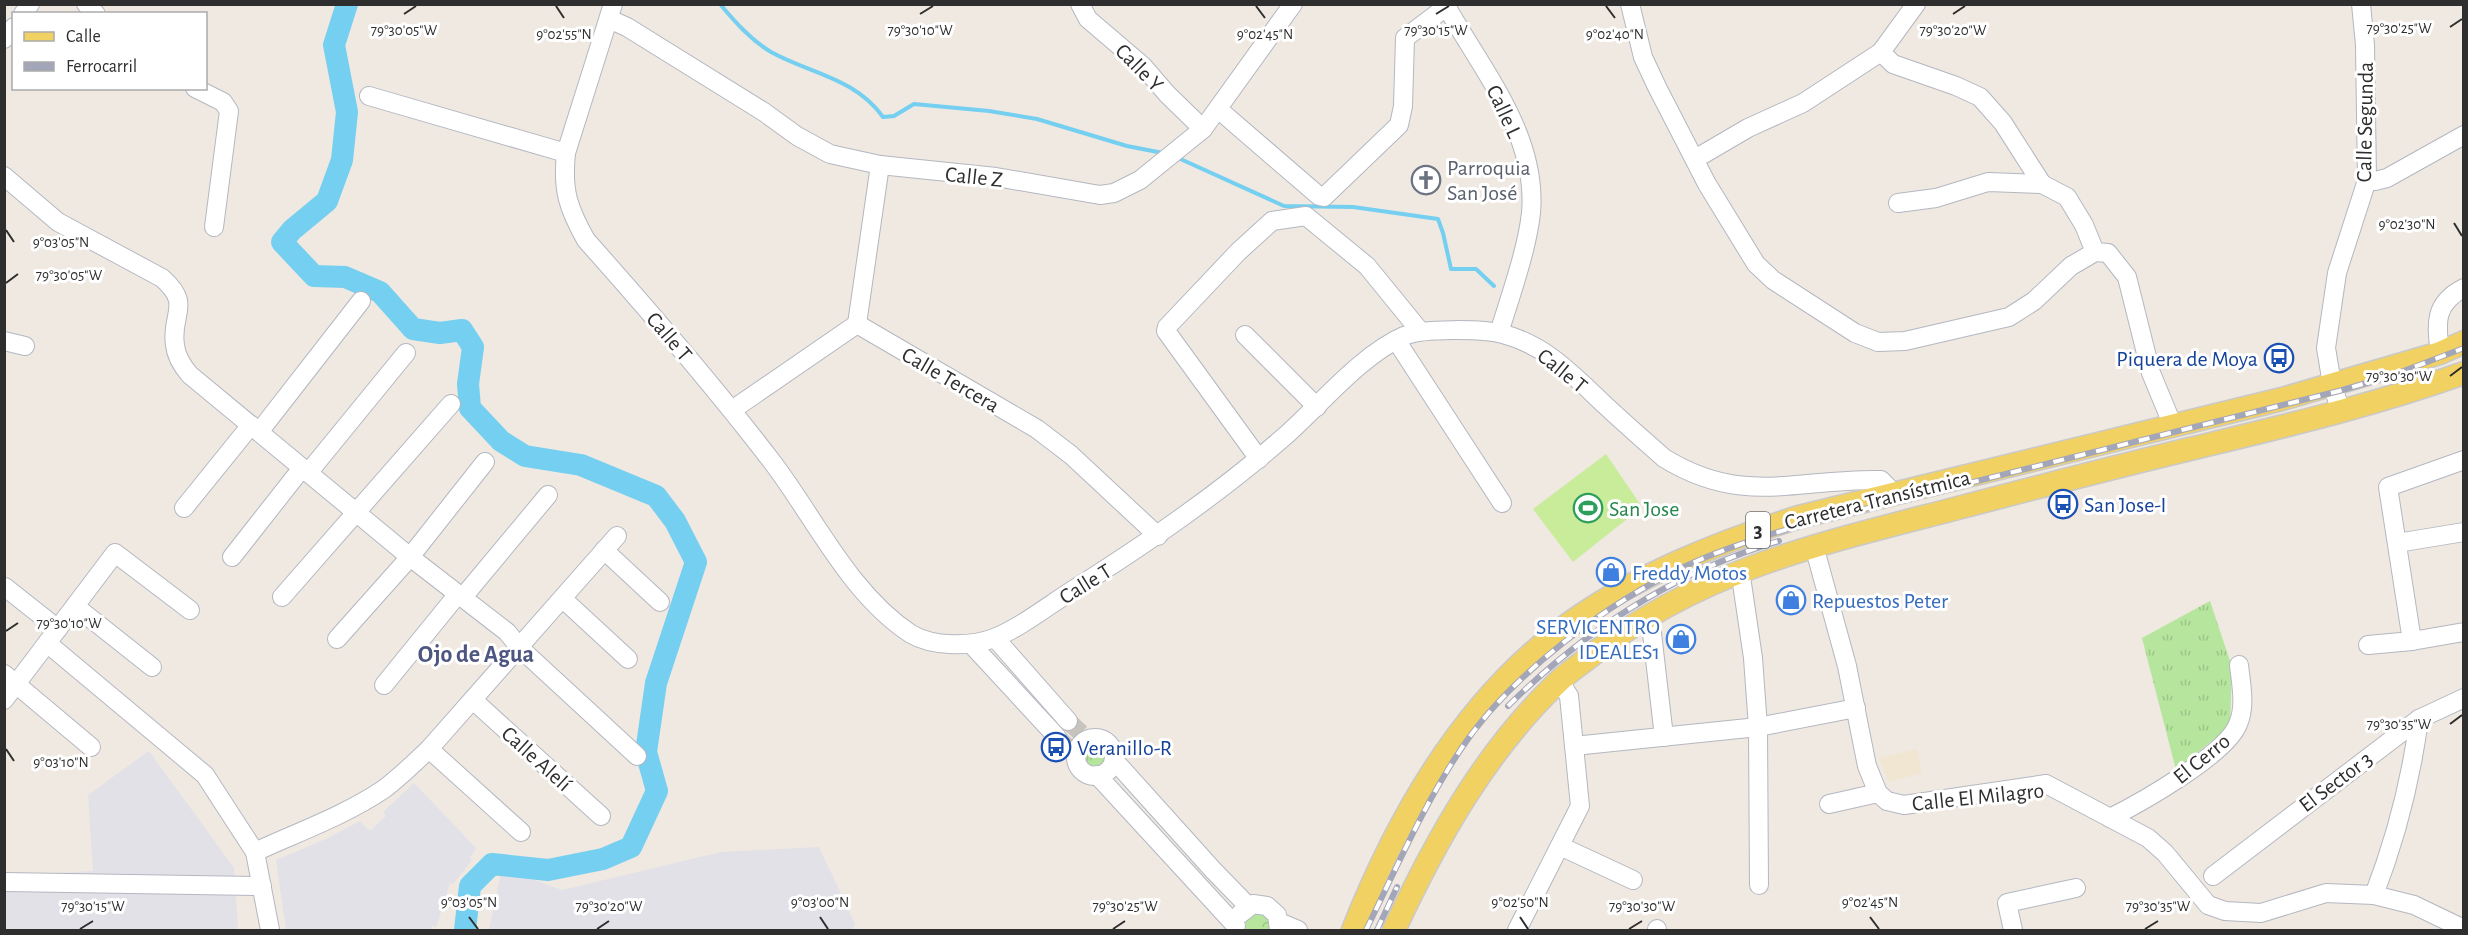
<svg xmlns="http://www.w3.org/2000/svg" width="2468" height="935" font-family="'Alegreya Sans',sans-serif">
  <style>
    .industrial { fill: #e3e1e8 }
    .education { fill: #f0e6d1 }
    .grass { fill: url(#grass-tufts) }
    .forest { fill: url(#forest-crowns) }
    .pitch { fill: #c9ec9a }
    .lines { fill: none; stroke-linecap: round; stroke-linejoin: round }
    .stream { stroke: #75cff0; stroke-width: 4 }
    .river { stroke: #75cff0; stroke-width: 22 }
    .minor-tunnel { stroke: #c8c4bd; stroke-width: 18; stroke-dasharray: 18 9; stroke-linecap: butt }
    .minor-casing { stroke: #b4b7c1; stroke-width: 20 }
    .major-casing { stroke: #c9c9c9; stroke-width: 25 }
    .minor { stroke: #fff; stroke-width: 18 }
    .major { stroke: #f2d163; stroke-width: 22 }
    .rail-casing { stroke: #a3a6b8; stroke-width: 6 }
    .rail { stroke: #fff; stroke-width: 4; stroke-dasharray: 11; stroke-linecap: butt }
    .ticks { fill: none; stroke: #2e2e2e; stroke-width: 2 }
    .labels { text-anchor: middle; stroke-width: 6; stroke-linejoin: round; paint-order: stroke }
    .shield { fill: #fff; stroke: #6d6d6d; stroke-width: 1.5 }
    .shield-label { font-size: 21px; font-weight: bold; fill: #2e2e2e }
    .street-label { font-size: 22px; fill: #2e2e2e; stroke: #fff }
    .worship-label { font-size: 22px; fill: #5b616d; stroke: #fff; text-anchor: start }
    .transit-label { font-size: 22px; fill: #164399; stroke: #fff; text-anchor: start }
    .leisure-label { font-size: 22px; fill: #27864d; stroke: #fff; text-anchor: start }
    .shop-label { font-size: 22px; fill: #366cbe; stroke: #fff; text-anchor: start }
    .neighbourhood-label { font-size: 24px; font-weight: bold; fill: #4d5680; stroke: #fff }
    .ticks-label { font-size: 15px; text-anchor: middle; fill: #2e2e2e; stroke: #fff; stroke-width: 6; stroke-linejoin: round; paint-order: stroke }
  </style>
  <defs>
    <pattern id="grass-tufts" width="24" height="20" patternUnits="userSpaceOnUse" patternTransform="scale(1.5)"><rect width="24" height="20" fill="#b6e59e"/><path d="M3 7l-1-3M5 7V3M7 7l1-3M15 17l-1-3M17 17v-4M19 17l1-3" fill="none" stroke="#9dc588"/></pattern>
    <pattern id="forest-crowns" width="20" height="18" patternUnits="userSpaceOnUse" patternTransform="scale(1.5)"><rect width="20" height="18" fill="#b6e59e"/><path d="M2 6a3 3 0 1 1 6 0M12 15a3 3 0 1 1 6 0" fill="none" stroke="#9dc588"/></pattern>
  </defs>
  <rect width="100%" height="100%" fill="#efe9e1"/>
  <g class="industrial">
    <path d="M 149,751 L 234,868 L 238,930 L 5,930 L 5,876 L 93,871 L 88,795 Z"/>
    <path d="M 414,783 L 476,848 L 470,858 L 472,860 L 453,884 L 450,883 L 436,928 L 433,925 L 431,930 L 286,930 L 276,860 L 328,838 L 360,821 L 370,831 L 386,816 L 383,812 Z"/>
    <path d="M 819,847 L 855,924 L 853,930 L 489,930 L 502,868 L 562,890 L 721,852 Z"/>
  </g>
  <path class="education" d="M 1917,749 L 1922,773 L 1889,782 L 1879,758 Z"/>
  <g class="grass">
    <path d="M 2210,601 L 2232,667 L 2230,726 L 2176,770 L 2142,638 Z"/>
    <circle cx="1095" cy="757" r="14"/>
  </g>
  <path class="forest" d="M 1257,910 L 1271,915 L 1273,930 L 1246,930 L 1245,920 Z"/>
  <path class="pitch" d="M 1606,454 L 1642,507 L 1573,562 L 1533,509 Z"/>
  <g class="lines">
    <g class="stream">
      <path d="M 720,4 C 735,22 751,40 771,52 C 811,74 855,78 883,117 L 894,116 L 914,104 L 989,111 L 1037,119 L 1127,146 L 1163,153"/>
      <path d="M 1176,157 L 1284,206 L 1353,207 L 1438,219 L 1443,233 L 1451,269 L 1476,269 L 1494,286"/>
    </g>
    <path class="river" d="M 347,4 L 334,45 L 347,112 L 342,160 L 327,201 L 292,230 L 282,242 L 314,276 L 345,277 L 380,292 L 413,329 L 440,333 L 462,330 L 473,347 L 468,384 L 470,408 L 501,441 L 525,456 L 581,465 L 656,496 L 675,521 L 696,562 L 656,683 L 646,752 L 657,791 L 631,847 L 603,859 L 548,870 L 492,864 L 470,886 L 465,930"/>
    <g class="minor-tunnel">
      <path d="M 1068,721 L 1081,733"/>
      <path d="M 1057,737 L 1072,752"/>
    </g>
    <g class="minor-casing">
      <g id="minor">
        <path d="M 86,4 L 96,14"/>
        <path d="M 613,4 L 566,153 C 562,190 568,208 586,240 C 651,313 714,386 773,463 C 816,520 850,594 911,634 C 933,647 971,647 994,638 C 1020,628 1049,605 1073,590 C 1147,543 1219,494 1285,436 C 1321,404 1361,355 1404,336 C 1422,328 1484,329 1503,334 C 1546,345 1574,376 1606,406 C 1625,424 1645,441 1664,458 C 1743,507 1798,478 1881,480 L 1887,486 L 1891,494"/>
        <path d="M 1080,4 L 1088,19 L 1143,66 L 1167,94 L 1203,129"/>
        <path d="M 1445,4 C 1481,69 1538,135 1531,213 C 1527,250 1510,297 1499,333"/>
        <path d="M 1630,4 L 1643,57 L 1657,87 L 1707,184 L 1756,264 L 1773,280 L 1855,333 L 1878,342 L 1905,341 L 2009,317 L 2034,301 L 2071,266 L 2095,252 L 2108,253 L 2127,277 L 2151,373 L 2173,426"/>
        <path d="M 23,14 L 30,4"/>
        <path d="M 609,19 L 627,27 L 764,112 L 797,136 L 830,154 L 880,165 L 996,177 L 1100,195 L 1114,193 L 1140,180 L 1203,129 L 1293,4"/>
        <path d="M 4,39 L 14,27"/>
        <path d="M 1881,52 L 1893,64 L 1956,86 L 1980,97 L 2003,123 L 2042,184"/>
        <path d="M 195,88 L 223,102 L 229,111 L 214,227"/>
        <path d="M 369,96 L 566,153"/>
        <path d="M 1218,109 L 1319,196 L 1324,197 L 1399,125 L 1403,106 L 1405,38 L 1446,7"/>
        <path d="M 1695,159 L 1748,128 L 1803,103 L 1881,52 L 1916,4"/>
        <path d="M 4,176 L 58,222 L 162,278 C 193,305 170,314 175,345 C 176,356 183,367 190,375 L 410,557 L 507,632 L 520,648 L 637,756"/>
        <path d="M 2367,180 L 2375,181 L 2387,178 L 2464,135"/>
        <path d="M 1898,203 L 1936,198 L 1988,182 L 2042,184 L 2067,197 L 2084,225 L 2095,252"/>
        <path d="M 857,324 L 1037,429 L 1071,455 L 1158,536"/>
        <path d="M 857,324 L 880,165"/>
        <path d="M 1245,335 L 1317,407"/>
        <path d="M 1396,340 L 1502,503"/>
        <path d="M 4,341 L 25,346"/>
        <path d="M 2440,353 C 2436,323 2434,303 2464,288"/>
        <path d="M 732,410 L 857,324"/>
        <path d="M 2341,412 L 2332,384 L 2326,348 L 2337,273 L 2367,180 L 2365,45 L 2361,4"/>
        <path d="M 259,432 L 361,301"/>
        <path d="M 1259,459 L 1166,331 L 1167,327 L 1238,252 L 1272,221 L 1306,216 L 1367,266 L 1420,331"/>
        <path d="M 308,473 L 406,353"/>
        <path d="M 184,508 L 251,425"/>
        <path d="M 2397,543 L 2464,532"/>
        <path d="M 1814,546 L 1847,666 L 1867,766 L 1878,793 L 1887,801 L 1904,805 L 2046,784 L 2148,838 L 2165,853 L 2208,905 L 2225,911 L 2261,913 L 2326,893 L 2374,895 L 2414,905 L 2464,929"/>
        <path d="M 604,550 L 660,602"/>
        <path d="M 232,557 L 302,468"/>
        <path d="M 1740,570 L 1753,658 L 1758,727 L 1759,885"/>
        <path d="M 5,587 L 58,629"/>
        <path d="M 282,597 L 451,404"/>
        <path d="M 463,597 L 548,495"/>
        <path d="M 563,599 L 628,659"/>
        <path d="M 75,606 L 152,667"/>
        <path d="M 1650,616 L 1664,737"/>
        <path d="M 995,638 L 1068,721"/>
        <path d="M 337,639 L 410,557 L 485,462"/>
        <path d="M 2412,641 L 2388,487 L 2464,460"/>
        <path d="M 47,643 L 205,775 L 255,852 L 270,930"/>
        <path d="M 971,644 L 1057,737"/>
        <path d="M 2368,645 L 2412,641 L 2464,632"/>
        <path d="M 4,674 L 91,747"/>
        <path d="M 384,685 L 458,594"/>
        <path d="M 4,700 L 115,553 L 190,610"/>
        <path d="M 473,700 L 601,816"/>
        <circle cx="1095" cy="757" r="19"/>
        <path d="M 1574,746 L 1758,727 L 1856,708"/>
        <path d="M 429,749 L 521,832"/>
        <path d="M 1114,760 L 1213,870 L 1248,906"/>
        <path d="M 1097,775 L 1236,926"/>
        <path d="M 1829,804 L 1878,793"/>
        <path d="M 2110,818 C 2140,803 2227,754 2238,724 C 2246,706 2241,684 2239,665"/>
        <path d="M 1560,846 L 1633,880"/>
        <path d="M 255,852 C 298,832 344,816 384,789 C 400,777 414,763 429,749 L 617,536"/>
        <path d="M 2213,876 L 2419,719 L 2464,698"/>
        <path d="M 4,882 L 262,886"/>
        <path d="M 2374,895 C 2396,838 2411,780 2419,719"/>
        <path d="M 1240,914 L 1253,904 L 1267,906 L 1277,915 L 1279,930"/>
        <path d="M 1279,922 L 1298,930"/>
        <path d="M 1517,930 L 1580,806 L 1569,696 L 1559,680"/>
        <path d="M 1657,930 L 1657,929"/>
        <path d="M 2013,930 L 2007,903 L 2076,888"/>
      </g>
    </g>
    <g class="major-casing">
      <g id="major">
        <path d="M 1353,930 C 1399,814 1466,697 1570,623 C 1639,574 1719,542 1799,517 L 2282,399 L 2440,353 L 2464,342"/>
        <path d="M 1394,930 C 1436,840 1485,752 1557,683 C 1569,671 1584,662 1597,651 C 1706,568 1824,543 1954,509 C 2034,488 2114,467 2194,448 C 2285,426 2375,405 2464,373"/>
      </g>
    </g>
    <use href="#minor" class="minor"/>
    <use href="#major" class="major"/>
    <g class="rail-casing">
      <g id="rail">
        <path d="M 1508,706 C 1585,630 1674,572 1779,541"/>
        <path d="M 1366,930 C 1396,869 1423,806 1461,749 C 1510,675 1608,602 1688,565 C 1727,547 1768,535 1808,523 L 2339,391 L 2393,375 L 2464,348"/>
        <path d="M 1377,930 L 1397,887"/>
      </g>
    </g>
    <use href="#rail" class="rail"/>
  </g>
  <path class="ticks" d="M 556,6 L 564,18M 1256,6 L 1265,18M 1606,6 L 1615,18M 404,14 L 416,6M 920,14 L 933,6M 1436,14 L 1449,6M 1953,14 L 1965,6M 2450,27 L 2462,19M 2454,223 L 2462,236M 6,230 L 14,242M 6,283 L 18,274M 2450,376 L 2462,367M 6,631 L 18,623M 2450,724 L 2462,715M 6,749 L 14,761M 469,917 L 478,929M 820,917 L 828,929M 1520,917 L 1528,929M 1870,917 L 1879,929M 80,929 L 93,921M 597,929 L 609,921M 1113,929 L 1125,921M 1629,929 L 1642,921M 2145,929 L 2158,921"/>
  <defs>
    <g id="church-ring" transform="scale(1.5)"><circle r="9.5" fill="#fff" stroke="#6b7280" stroke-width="1.5"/><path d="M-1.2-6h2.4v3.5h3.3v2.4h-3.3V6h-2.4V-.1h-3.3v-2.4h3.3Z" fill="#6b7280"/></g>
    <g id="bus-ring" transform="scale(1.5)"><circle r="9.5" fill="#fff" stroke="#1a4fb4" stroke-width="1.5"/><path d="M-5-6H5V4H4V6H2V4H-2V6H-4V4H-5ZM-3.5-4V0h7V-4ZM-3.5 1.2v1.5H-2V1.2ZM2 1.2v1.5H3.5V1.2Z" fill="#1a4fb4"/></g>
    <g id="stadium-ring" transform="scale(1.5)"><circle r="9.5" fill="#fff" stroke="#2e9e5b" stroke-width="1.5"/><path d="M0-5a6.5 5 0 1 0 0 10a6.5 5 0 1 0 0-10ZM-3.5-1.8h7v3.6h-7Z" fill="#2e9e5b"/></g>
    <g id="shop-ring" transform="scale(1.5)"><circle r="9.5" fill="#fff" stroke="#3f7fe0" stroke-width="1.5"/><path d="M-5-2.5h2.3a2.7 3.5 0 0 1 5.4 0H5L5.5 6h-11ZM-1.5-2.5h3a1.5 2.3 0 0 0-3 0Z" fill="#3f7fe0"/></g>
  </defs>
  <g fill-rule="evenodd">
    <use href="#church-ring" x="1426" y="180"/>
    <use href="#bus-ring" x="2279" y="358"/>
    <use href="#bus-ring" x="2063" y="504"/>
    <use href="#stadium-ring" x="1588" y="508"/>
    <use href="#shop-ring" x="1611" y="572"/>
    <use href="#shop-ring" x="1791" y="600"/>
    <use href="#shop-ring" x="1681" y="639"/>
    <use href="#bus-ring" x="1056" y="747"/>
  </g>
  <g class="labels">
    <rect class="shield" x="1746" y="512" width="24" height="36" rx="4.5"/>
    <g class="shield-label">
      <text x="1758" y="537">3</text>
    </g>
    <g class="street-label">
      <text transform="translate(1140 67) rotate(45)" y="8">Calle Y</text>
      <text transform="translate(1505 111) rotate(65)" y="8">Calle L</text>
      <text transform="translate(2364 122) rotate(-89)" y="8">Calle Segunda</text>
      <text transform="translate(974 176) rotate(6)" y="8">Calle Z</text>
      <text transform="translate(670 336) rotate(49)" y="8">Calle T</text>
      <text transform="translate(1563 370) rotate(39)" y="8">Calle T</text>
      <text transform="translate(951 379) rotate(30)" y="8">Calle Tercera</text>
      <text transform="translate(1877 499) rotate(-14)" y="8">Carretera Transístmica</text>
      <text transform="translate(1085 583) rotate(-32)" y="8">Calle T</text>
      <text transform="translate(537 758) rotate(42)" y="8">Calle Alelí</text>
      <text transform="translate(2201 758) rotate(-39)" y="8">El Cerro</text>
      <text transform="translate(2335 781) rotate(-37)" y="8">El Sector 3</text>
      <text transform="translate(1978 796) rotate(-6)" y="8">Calle El Milagro</text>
    </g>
    <g class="worship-label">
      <text x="1447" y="175">Parroquia<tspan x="1447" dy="25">San José</tspan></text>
    </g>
    <g class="transit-label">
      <text x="2258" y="366" text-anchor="end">Piquera de Moya</text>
      <text x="2084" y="512">San Jose-I</text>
      <text x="1077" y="755">Veranillo-R</text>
    </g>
    <g class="leisure-label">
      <text x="1609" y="516">San Jose</text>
    </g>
    <g class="shop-label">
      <text x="1632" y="580">Freddy Motos</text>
      <text x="1812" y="608">Repuestos Peter</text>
      <text x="1660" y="634" text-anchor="end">SERVICENTRO<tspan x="1660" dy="25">IDEALES1</tspan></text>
    </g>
    <g class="neighbourhood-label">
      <text x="476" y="662">Ojo de Agua</text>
    </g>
  </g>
  <g class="ticks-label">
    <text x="2399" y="33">79°30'25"W</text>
    <text x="404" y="35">79°30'05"W</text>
    <text x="920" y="35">79°30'10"W</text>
    <text x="1436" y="35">79°30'15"W</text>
    <text x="1953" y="35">79°30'20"W</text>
    <text x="564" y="39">9°02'55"N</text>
    <text x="1265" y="39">9°02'45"N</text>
    <text x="1615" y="39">9°02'40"N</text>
    <text x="2407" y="229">9°02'30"N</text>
    <text x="61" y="247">9°03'05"N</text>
    <text x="69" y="280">79°30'05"W</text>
    <text x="2399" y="381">79°30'30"W</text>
    <text x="69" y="628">79°30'10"W</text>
    <text x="2399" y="729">79°30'35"W</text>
    <text x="61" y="767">9°03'10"N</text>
    <text x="469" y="907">9°03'05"N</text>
    <text x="820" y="907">9°03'00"N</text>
    <text x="1520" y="907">9°02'50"N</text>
    <text x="1870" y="907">9°02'45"N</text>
    <text x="93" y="911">79°30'15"W</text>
    <text x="609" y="911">79°30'20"W</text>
    <text x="1125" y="911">79°30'25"W</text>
    <text x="1642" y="911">79°30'30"W</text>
    <text x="2158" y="911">79°30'35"W</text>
  </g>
  <rect width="2468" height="935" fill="none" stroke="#2e2e2e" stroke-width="12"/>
  <rect x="12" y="12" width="195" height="78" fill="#ffffff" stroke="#ababab" stroke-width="1.5"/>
  <rect x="24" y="32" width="30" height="9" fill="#f2d163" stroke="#ababab" stroke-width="1.5"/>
  <text x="66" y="42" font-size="18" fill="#2e2e2e">Calle</text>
  <rect x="24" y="62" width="30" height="9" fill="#a3a6b8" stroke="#ababab" stroke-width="1.5"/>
  <text x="66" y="72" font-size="18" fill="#2e2e2e">Ferrocarril</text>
</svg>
